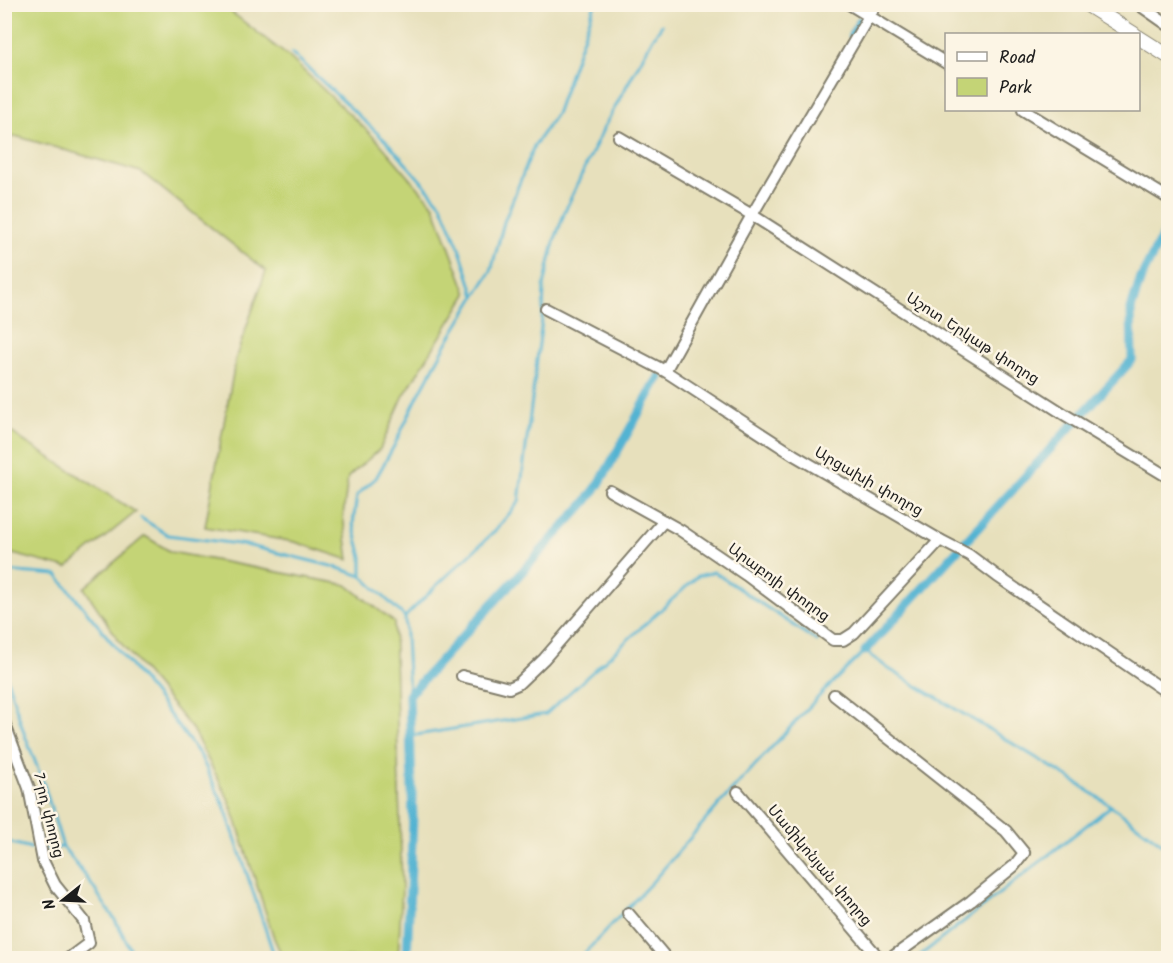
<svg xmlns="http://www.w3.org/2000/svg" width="1173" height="963" font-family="Kalam,'Noto Sans Armenian',sans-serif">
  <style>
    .green { fill: #c4d476; stroke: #707849; stroke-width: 1.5 }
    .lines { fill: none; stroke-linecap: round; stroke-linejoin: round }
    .stream { stroke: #53b3d2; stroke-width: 3 }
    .canal { stroke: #53b3d2; stroke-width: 9 }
    .minor-casing { stroke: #827e6c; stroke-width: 14 }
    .tertiary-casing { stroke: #827e6c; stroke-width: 16 }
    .minor { stroke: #fff; stroke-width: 10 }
    .tertiary { stroke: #fff; stroke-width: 14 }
    .labels { text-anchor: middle; stroke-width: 5; stroke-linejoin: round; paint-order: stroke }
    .street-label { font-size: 15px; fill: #1c1c1c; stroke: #fcf5e5 }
  </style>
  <rect width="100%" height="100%" fill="#fcf5e5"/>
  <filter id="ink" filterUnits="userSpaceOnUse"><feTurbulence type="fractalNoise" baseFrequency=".0167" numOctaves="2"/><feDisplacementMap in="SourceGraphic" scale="12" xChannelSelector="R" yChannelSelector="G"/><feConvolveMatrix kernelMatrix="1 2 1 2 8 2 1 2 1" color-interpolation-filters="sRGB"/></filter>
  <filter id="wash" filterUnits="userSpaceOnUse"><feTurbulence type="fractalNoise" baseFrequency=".008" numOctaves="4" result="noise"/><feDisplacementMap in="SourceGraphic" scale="24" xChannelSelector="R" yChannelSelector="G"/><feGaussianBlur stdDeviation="1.35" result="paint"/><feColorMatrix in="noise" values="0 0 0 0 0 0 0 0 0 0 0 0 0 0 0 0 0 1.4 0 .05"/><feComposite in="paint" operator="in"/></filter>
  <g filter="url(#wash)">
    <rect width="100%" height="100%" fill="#e7e0bc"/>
    <g class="green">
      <path d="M 5,4 L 222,5 L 288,56 L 379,142 L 434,206 L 467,294 L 403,397 L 380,449 L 348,477 L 343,516 L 349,560 L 295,542 L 205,527 L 236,357 L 266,271 L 141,172 L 19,137 L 5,137 Z"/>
      <path d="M 5,427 L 22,440 L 136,512 L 67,568 L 5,552 Z"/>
      <path d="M 145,536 L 171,552 L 347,585 L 394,622 L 402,889 L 398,958 L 283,958 L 274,938 L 230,802 L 192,729 L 120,642 L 84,588 Z"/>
    </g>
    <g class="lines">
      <g class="stream">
        <path d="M 292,53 L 389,144 L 441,204 L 459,247 L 475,296"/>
        <path d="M 141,518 L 168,535 L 246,545 L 335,567 L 362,576"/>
        <path d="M 4,571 L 57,575 L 153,693 L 200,755 L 225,808 L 275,958"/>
        <path d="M 405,617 L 362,576 L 362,557 L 353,524 L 357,495 L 376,478 L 394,446 L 418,396 L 448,341 L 491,271 L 504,222 L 534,146 L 556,114 L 595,4"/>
        <path d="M 4,669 L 24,733 L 43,782 L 63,847 L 87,878 L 115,920 L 135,958"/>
        <path d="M 409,695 L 405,617 L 437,585 L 494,532 L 519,502 L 543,312 L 544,286 L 554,242 L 565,211 L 603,129 L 653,38 L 662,25"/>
        <path d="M 410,736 L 546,714 L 698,576 L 714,572 L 817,641"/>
        <path d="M 4,841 L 31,848"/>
        <path d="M 45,849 L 63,847"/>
        <path d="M 580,958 L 653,881 L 723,800 L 823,692 L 865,651 L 889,669 L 1068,777 L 1111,806 L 1168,848"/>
        <path d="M 917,958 L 1111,806"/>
      </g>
      <g class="canal">
        <path d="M 869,6 L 869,4"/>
        <path d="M 852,35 L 860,21"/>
        <path d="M 865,651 L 1132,360 L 1131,309 L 1141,278 L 1168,225"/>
        <path d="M 407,958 L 413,818 L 409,695 L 585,503 L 599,484 L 659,377"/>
      </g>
    </g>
  </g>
  <g filter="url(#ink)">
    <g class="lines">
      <g class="minor-casing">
        <g id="minor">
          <path d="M 849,4 L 946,63"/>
          <path d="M 1138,4 L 1168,25"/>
          <path d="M 1023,110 L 1168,198"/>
          <path d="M 619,137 L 752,215 L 1067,416 L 1168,477"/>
          <path d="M 546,309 L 665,371 L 794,455 L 940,540 L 969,555 L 997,576 L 1168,693"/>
          <path d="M 665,371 L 752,215 L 876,4"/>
          <path d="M 610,491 L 680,530 L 746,575 L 833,640 L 843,640 L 854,633 L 940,540"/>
          <path d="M 462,676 L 509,688 L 518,684 L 544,659 L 664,521"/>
          <path d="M 834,695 L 1006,831 L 1024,853 L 1014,866 L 971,901 L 891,958"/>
          <path d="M 4,722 L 29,788 L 43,861 L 55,885 L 84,921 L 89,943 L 69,958"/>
          <path d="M 738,792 L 879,958"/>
          <path d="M 628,913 L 666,958"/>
        </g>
      </g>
      <g class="tertiary-casing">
        <g id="tertiary">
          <path d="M 1086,4 L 1134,34"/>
          <path d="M 1138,37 L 1168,56"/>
        </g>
      </g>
      <use href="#minor" class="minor"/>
      <use href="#tertiary" class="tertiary"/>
    </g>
  </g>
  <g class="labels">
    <g class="street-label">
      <text transform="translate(973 338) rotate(33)" y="5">Աշոտ Երկաթ փողոց</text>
      <text transform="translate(869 481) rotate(30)" y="5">Արցախի փողոց</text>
      <text transform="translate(779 582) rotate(36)" y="5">Արաբոյի փողոց</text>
      <text transform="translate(49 815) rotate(76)" y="5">7-րդ փողոց</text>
      <text transform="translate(820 865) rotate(50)" y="5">Մամիկոնյան փողոց</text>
    </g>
  </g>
  <rect width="1173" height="963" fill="none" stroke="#fcf5e5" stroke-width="24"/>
  <rect x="945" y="33" width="195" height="78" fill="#fcf5e5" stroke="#a29e95" stroke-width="1.5"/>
  <rect x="957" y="52" width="30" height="9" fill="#ffffff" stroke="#a29e95" stroke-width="1.5"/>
  <text x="999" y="63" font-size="18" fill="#1c1c1c">Road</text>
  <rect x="957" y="78" width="30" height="18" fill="#c4d476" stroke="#a29e95" stroke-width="1.5"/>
  <text x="999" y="93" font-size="18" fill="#1c1c1c">Park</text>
  <g transform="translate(63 900) rotate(252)" stroke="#fcf5e5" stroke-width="4.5" paint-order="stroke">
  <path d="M0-4.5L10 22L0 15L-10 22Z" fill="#1c1c1c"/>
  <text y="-9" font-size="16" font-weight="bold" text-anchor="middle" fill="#1c1c1c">N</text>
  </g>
</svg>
